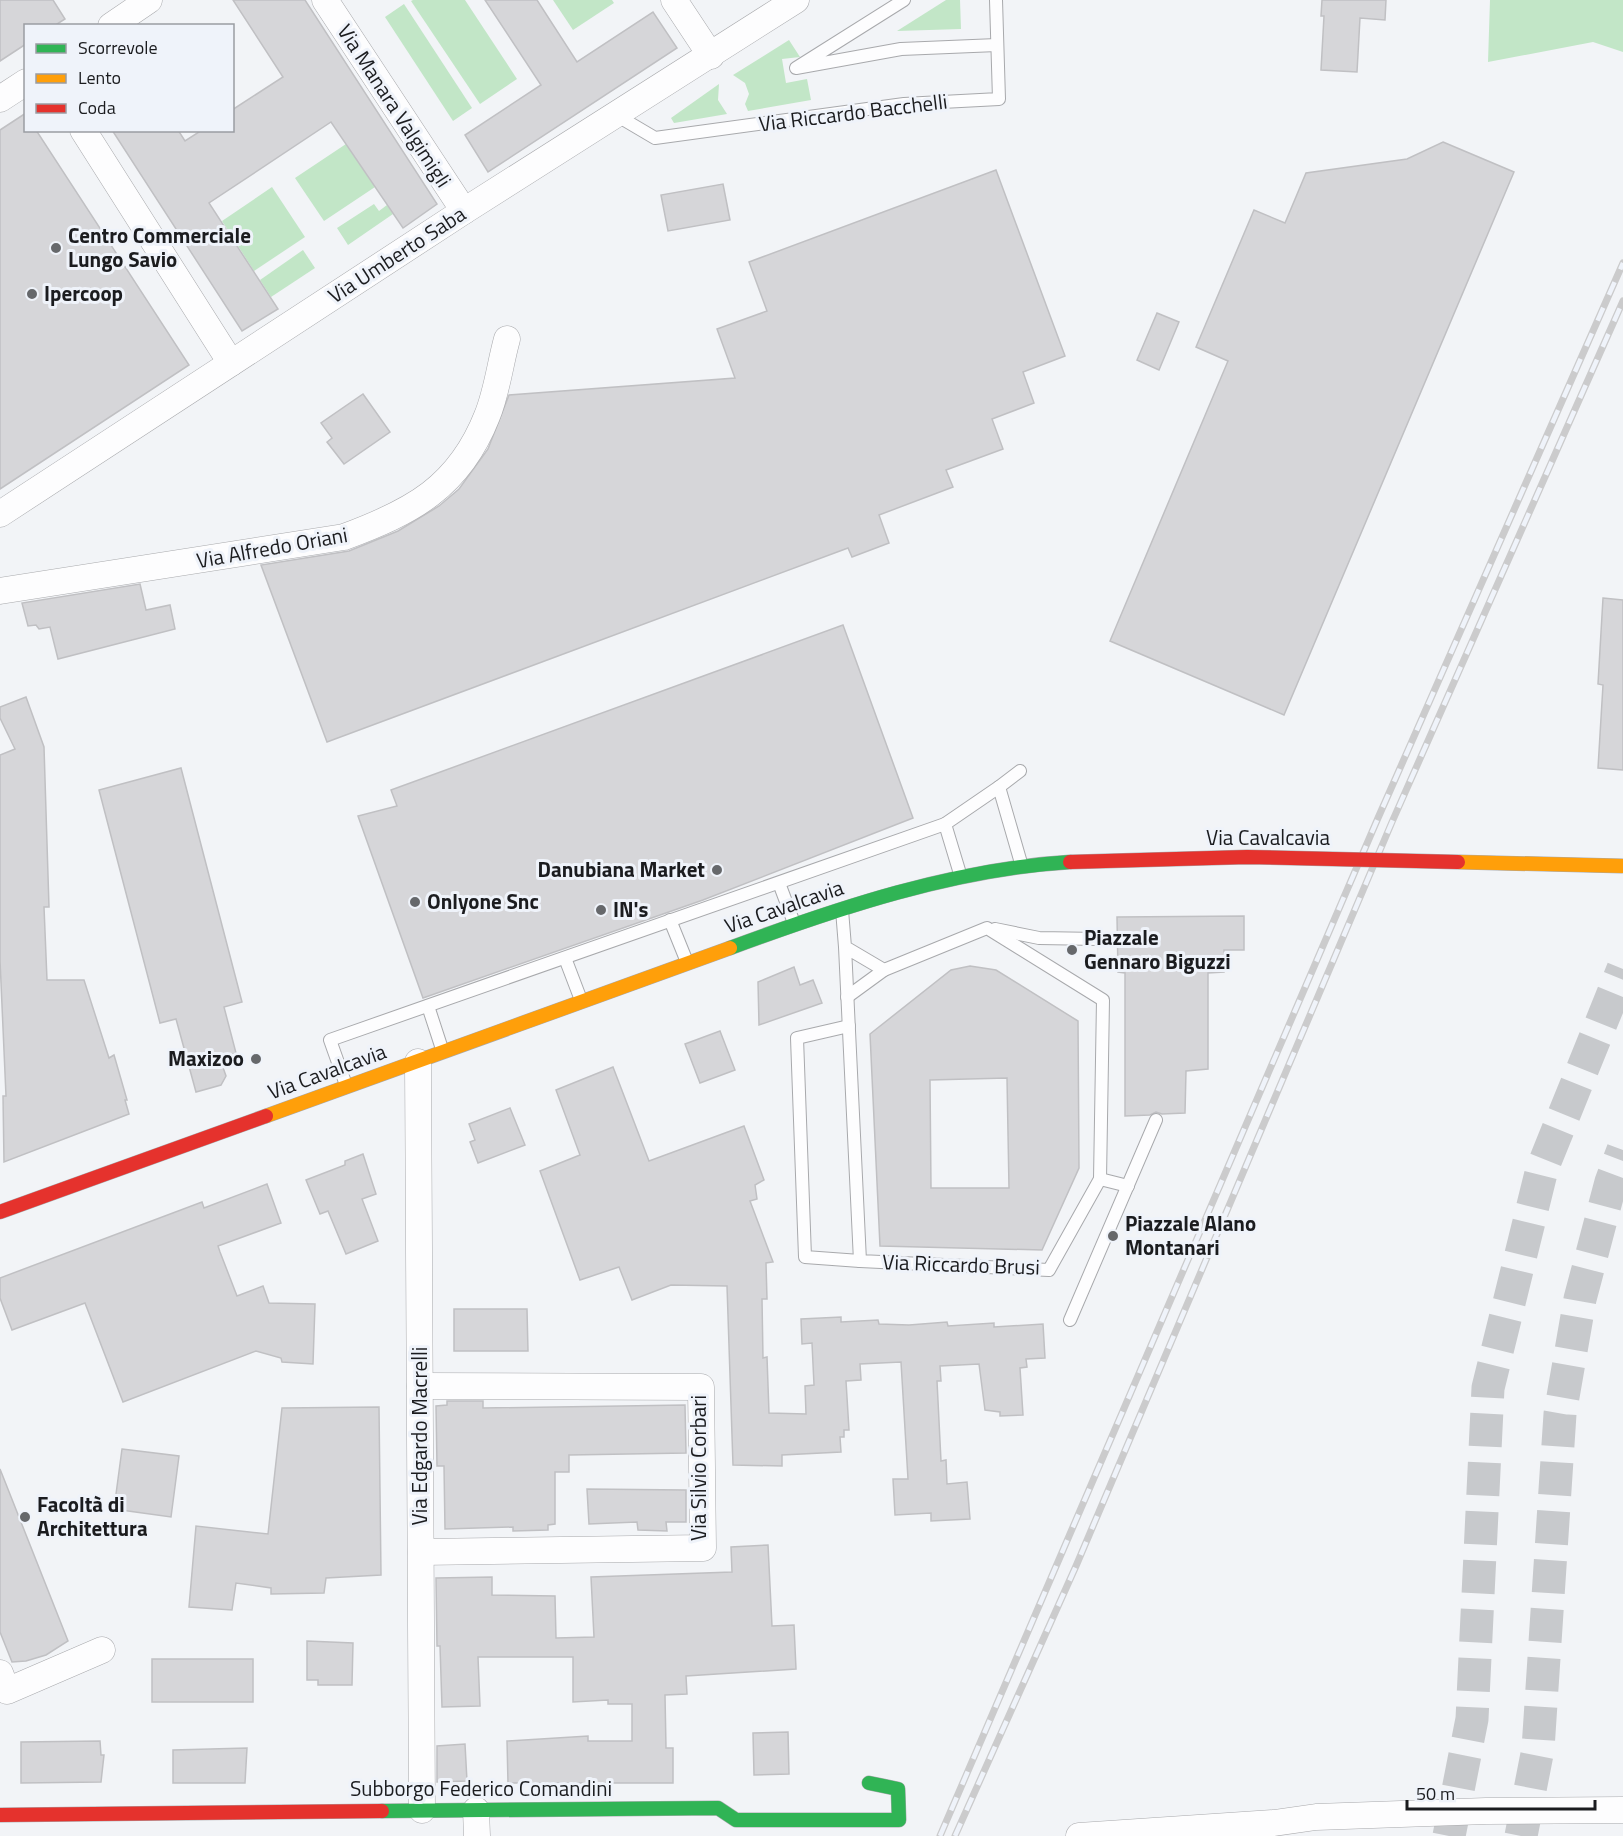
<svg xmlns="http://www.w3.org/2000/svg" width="1623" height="1836" font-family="'Titillium Web',sans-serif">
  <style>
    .green { fill: #c2e6c7 }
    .building { fill: #d6d6d9; stroke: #c0c0c3; stroke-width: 1.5; fill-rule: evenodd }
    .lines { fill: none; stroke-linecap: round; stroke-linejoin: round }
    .highway-tunnel { stroke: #c7c9cc; stroke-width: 33; stroke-dasharray: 33 16; stroke-linecap: butt }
    .lane-casing { stroke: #a8a9ac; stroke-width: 14 }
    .street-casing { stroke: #a8a9ac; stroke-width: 27 }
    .fast-casing { stroke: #a8a9ac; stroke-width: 15 }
    .slow-casing { stroke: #a8a9ac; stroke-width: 15 }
    .jam-casing { stroke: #a8a9ac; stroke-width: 15 }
    .lane { stroke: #fdfdfe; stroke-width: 12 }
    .street { stroke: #fdfdfe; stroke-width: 26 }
    .fast { stroke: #30b455; stroke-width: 14 }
    .slow { stroke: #ff9f0a; stroke-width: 14 }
    .jam { stroke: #e5322d; stroke-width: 14 }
    .rail-casing { stroke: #cbcbcc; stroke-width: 7 }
    .rail { stroke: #eff3fa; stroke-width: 4.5; stroke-dasharray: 14; stroke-linecap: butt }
    .slow-bridge-casing { stroke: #a8a9ac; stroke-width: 15; stroke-linecap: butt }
    .jam-bridge-casing { stroke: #a8a9ac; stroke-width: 15; stroke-linecap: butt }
    .slow-bridge { stroke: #ff9f0a; stroke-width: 14 }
    .jam-bridge { stroke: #e5322d; stroke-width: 14 }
    .poi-dot { fill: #66686b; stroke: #eff3fa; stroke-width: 2 }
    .labels { text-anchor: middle; stroke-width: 6; stroke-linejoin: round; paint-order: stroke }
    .street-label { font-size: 21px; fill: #1b1c1f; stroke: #eff3fa }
    .poi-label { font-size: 21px; font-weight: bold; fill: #1b1c1f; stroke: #eff3fa; text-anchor: start }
  </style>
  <rect width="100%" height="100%" fill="#f2f4f7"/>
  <g class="green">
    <path d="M 413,0 L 465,0 L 517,79 L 480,104 L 411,1 Z"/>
    <path d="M 553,0 L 612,0 L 614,3 L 573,30 Z"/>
    <path d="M 946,0 L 960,0 L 961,29 L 897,31 Z"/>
    <path d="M 1490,0 L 1623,0 L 1623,52 L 1593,42 L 1488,62 Z"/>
    <path d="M 404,4 L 472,108 L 453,121 L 385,17 Z"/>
    <path d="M 789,40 L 800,57 L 782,59 L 786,83 L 807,79 L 811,100 L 748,111 L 745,104 L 749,94 L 745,83 L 733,75 Z"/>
    <path d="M 719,84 L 718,100 L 727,114 L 674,123 L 671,118 Z"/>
    <path d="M 346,144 L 375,187 L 324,221 L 295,178 Z"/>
    <path d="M 272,187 L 305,237 L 254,271 L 222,221 Z"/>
    <path d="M 374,204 L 379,211 L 387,205 L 393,214 L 348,245 L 337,228 Z"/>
    <path d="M 303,250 L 315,268 L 271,297 L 260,280 Z"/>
  </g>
  <g class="building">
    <path d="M 0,0 L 53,0 L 65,19 L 54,26 L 26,26 L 26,44 L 0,61 Z"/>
    <path d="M 233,0 L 305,0 L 437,204 L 403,228 L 331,122 L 209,203 L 278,309 L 242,331 L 112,130 L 178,130 L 185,141 L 202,130 L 232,130 L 232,110 L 283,77 Z"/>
    <path d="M 485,0 L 537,0 L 577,62 L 653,12 L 677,48 L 488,172 L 465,135 L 541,85 Z"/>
    <path d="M 1322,0 L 1386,0 L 1385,20 L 1360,18 L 1357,72 L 1321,70 L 1324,16 L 1321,16 Z"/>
    <path d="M 26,113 L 26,130 L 36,130 L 189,365 L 0,489 L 0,130 Z"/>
    <path d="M 1443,142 L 1514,172 L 1284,715 L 1110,641 L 1228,361 L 1196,347 L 1254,210 L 1285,223 L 1306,173 L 1407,159 Z"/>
    <path d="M 996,170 L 1065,356 L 1023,372 L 1034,403 L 992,419 L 1003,449 L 946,470 L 953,487 L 879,515 L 889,543 L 852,557 L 848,548 L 327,742 L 261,565 L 349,551 L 398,531 L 439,506 L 459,489 L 488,449 L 509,395 L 735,378 L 717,329 L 767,311 L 749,262 Z"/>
    <path d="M 723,184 L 730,220 L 668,231 L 661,195 Z"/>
    <path d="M 1157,313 L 1179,322 L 1159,370 L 1137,360 Z"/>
    <path d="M 363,394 L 390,432 L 344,464 L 327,442 L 332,438 L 321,423 Z"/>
    <path d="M 140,584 L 146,610 L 170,605 L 175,629 L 58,659 L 50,627 L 39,629 L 36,625 L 28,626 L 22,603 Z"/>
    <path d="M 1603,598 L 1623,600 L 1623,770 L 1598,768 L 1603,685 L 1598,684 Z"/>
    <path d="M 843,625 L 913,818 L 703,900 L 423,998 L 358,816 L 397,806 L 391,790 Z"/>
    <path d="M 26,697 L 44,747 L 49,907 L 44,907 L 47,980 L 84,980 L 109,1058 L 114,1055 L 127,1100 L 125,1100 L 129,1114 L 4,1162 L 3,1096 L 6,1096 L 0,960 L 0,755 L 15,749 L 0,718 L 0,707 Z"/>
    <path d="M 181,768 L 242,1002 L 224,1007 L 236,1053 L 220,1059 L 226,1076 L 221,1085 L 196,1092 L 176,1019 L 160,1023 L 99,790 Z"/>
    <path d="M 1244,916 L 1244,950 L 1224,950 L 1224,972 L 1208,973 L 1208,1069 L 1186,1071 L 1185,1113 L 1162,1114 L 1156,1112 L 1150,1115 L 1125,1116 L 1125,973 L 1118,972 L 1117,917 Z"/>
    <path d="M 970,966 L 996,970 L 1078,1021 L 1079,1168 L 1042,1250 L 880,1246 L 870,1034 L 951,970 ZM 1007,1078 L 1009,1188 L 931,1188 L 930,1080 Z"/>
    <path d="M 794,967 L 800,985 L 813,980 L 822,1003 L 759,1025 L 758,982 Z"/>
    <path d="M 720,1031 L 735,1070 L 700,1083 L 685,1044 Z"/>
    <path d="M 613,1067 L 649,1161 L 744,1126 L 764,1180 L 755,1185 L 757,1199 L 750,1201 L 773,1262 L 766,1263 L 767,1299 L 762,1299 L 763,1358 L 767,1357 L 769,1413 L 806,1414 L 805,1386 L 814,1385 L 812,1343 L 802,1344 L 801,1319 L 841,1317 L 841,1322 L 878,1320 L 879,1324 L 909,1325 L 947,1322 L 948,1326 L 994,1323 L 994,1327 L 1043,1324 L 1045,1358 L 1026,1359 L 1027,1367 L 1020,1368 L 1023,1415 L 1000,1416 L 1000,1412 L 985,1410 L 979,1364 L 940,1366 L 941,1381 L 937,1381 L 941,1461 L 946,1460 L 947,1484 L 967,1482 L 970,1519 L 931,1521 L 931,1513 L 895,1515 L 893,1479 L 908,1479 L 901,1362 L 860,1364 L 861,1380 L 846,1381 L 849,1430 L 844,1430 L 844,1437 L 840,1437 L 841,1452 L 782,1455 L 782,1466 L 733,1465 L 727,1286 L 671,1285 L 632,1300 L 619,1267 L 580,1280 L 540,1171 L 580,1155 L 556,1090 Z"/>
    <path d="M 510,1108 L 525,1145 L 478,1163 L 470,1142 L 475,1140 L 469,1124 Z"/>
    <path d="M 363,1154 L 376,1194 L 362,1199 L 378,1241 L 346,1254 L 328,1211 L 320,1214 L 306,1180 L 345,1165 L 345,1161 Z"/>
    <path d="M 267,1184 L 281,1223 L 218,1246 L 220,1252 L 237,1296 L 263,1286 L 269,1303 L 315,1304 L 313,1364 L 282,1362 L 281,1358 L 256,1351 L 123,1402 L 85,1303 L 12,1330 L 0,1298 L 0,1278 L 202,1202 L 204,1208 Z"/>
    <path d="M 454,1309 L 527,1309 L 528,1351 L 454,1351 Z"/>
    <path d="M 447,1401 L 483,1401 L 483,1408 L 685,1405 L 686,1453 L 569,1455 L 569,1472 L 555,1472 L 555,1524 L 548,1525 L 548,1530 L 513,1531 L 513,1527 L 445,1529 L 444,1466 L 437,1466 L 436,1406 L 447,1405 Z"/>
    <path d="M 379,1407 L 381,1575 L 326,1578 L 324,1593 L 271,1594 L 271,1588 L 236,1583 L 232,1610 L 189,1607 L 196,1526 L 268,1534 L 282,1408 Z"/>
    <path d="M 122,1449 L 179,1456 L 171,1517 L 114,1509 Z"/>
    <path d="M 0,1469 L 68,1641 L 46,1655 L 26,1661 L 12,1662 L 0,1632 Z"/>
    <path d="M 587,1489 L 686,1490 L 686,1522 L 666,1522 L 667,1531 L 638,1530 L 637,1522 L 589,1524 Z"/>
    <path d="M 768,1545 L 772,1626 L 794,1625 L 796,1669 L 686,1676 L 687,1694 L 665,1695 L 666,1748 L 673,1748 L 673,1783 L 508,1783 L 507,1741 L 588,1736 L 588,1741 L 632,1741 L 632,1704 L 608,1704 L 608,1700 L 573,1702 L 573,1657 L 478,1657 L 480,1706 L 442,1707 L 440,1646 L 437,1646 L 436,1578 L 492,1577 L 492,1595 L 555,1596 L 556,1638 L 594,1637 L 591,1577 L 732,1572 L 731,1547 Z"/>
    <path d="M 307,1641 L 353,1643 L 352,1685 L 318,1685 L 318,1680 L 307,1680 Z"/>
    <rect x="152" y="1659" width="101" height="43"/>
    <path d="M 788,1732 L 789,1774 L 754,1775 L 753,1733 Z"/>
    <path d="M 100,1741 L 101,1755 L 104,1755 L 101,1782 L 21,1783 L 21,1742 Z"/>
    <path d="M 465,1744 L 467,1781 L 437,1782 L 437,1746 Z"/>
    <path d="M 247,1748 L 245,1783 L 173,1783 L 173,1750 Z"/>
  </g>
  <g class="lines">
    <g class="highway-tunnel">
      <path d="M 1449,1836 L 1472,1719 L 1488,1388 L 1542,1169 L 1623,969"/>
      <path d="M 1521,1836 L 1538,1749 L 1560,1414 L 1580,1299 L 1611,1182 L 1623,1150"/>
    </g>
    <g class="lane-casing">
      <g id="lane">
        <path d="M 904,0 L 796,68 L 901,49 L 997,45"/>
        <path d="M 616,115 L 655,138 L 904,104 L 999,99 L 996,0"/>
        <path d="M 999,787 L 1020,771"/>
        <path d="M 961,877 L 945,824 L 999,787 L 1021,863"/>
        <path d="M 779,883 L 794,923"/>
        <path d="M 842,910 L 845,947 L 884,970 L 987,928 L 1103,1000 L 1100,1179 L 1049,1270 L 860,1261 L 845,947"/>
        <path d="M 670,920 L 687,962"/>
        <path d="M 995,929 L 1039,938 L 1099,939"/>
        <path d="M 565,958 L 581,1000"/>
        <path d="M 847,997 L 884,970"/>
        <path d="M 428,1006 L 442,1049"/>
        <path d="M 849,1026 L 797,1038 L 805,1257 L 860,1261"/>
        <path d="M 346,1085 L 330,1040 L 945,824"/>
        <path d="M 1100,1179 L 1128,1186"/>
        <path d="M 1070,1320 L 1156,1120"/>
      </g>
    </g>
    <g class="street-casing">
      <g id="street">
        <path d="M 325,0 L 464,211"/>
        <path d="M 674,0 L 711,56"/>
        <path d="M 111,26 L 149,0"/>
        <path d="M 0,99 L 26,82"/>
        <path d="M 83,130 L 231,363"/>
        <path d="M 0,514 L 464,211 L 796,0"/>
        <path d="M 0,591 L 344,537 C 412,512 459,487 487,416 C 497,392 500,364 507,339"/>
        <path d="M 418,1062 L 422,1810"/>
        <path d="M 420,1386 L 701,1387 L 703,1548 L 421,1552"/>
        <path d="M 0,1673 L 7,1691 L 102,1650"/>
        <path d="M 476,1810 L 477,1836"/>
        <path d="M 1079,1836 L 1274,1823 L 1316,1817 L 1486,1811 L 1623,1810"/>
      </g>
    </g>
    <g class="fast-casing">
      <g id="fast">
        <path d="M 730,948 C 838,908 954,869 1070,862"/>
        <path d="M 382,1811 L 718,1808 L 736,1820 L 899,1820 L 898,1789 L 869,1783"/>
      </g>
    </g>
    <g class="slow-casing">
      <path id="slow" d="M 266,1116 L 730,948"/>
    </g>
    <g class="jam-casing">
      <g id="jam">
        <path d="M 0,1212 L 266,1116"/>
        <path d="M 0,1815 L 382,1811"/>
      </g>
    </g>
    <use href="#lane" class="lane"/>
    <use href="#street" class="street"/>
    <use href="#fast" class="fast"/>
    <use href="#slow" class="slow"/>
    <use href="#jam" class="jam"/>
    <g class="rail-casing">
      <g id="rail">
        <path d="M 940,1836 L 1378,818 L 1623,263"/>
        <path d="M 955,1836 L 1076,1566 L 1392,822 L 1623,301"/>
      </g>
    </g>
    <use href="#rail" class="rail"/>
    <g class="slow-bridge-casing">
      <path id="slow-bridge" d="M 1458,862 L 1623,866"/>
    </g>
    <g class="jam-bridge-casing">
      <path id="jam-bridge" d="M 1070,862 L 1247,857 L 1458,862"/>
    </g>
    <use href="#slow-bridge" class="slow-bridge"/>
    <use href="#jam-bridge" class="jam-bridge"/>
  </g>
  <g class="poi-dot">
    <circle cx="56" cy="248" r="6"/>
    <circle cx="32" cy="294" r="6"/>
    <circle cx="717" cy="870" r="6"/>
    <circle cx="415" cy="902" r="6"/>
    <circle cx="601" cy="910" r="6"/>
    <circle cx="1072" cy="950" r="6"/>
    <circle cx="256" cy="1059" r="6"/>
    <circle cx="1113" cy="1236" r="6"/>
    <circle cx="25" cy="1517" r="6"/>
  </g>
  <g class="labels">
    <g class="street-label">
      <text transform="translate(394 106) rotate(57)" y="7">Via Manara Valgimigli</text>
      <text transform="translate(853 113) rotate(-7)" y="7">Via Riccardo Bacchelli</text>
      <text transform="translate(397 255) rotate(-33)" y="7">Via Umberto Saba</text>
      <text transform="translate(272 548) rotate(-10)" y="7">Via Alfredo Oriani</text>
      <text x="1268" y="845">Via Cavalcavia</text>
      <text transform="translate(784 907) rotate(-19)" y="7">Via Cavalcavia</text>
      <text transform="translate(327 1072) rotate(-20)" y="7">Via Cavalcavia</text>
      <text transform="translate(961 1265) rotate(2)" y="7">Via Riccardo Brusi</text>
      <text transform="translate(420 1436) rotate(-90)" y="7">Via Edgardo Macrelli</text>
      <text transform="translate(699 1468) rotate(-90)" y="7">Via Silvio Corbari</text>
      <text x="481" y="1796">Subborgo Federico Comandini</text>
    </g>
    <g class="poi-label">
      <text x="68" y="243">Centro Commerciale<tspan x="68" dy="24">Lungo Savio</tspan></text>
      <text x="44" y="301">Ipercoop</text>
      <text x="705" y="877" text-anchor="end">Danubiana Market</text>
      <text x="427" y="909">Onlyone Snc</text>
      <text x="613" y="917">IN's</text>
      <text x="1084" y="945">Piazzale<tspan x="1084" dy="24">Gennaro Biguzzi</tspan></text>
      <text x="244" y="1066" text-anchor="end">Maxizoo</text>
      <text x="1125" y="1231">Piazzale Alano<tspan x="1125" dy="24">Montanari</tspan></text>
      <text x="37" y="1512">Facoltà di<tspan x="37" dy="24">Architettura</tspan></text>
    </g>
  </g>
  <rect x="24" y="24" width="210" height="108" fill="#eff3fa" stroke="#9a9da2" stroke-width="1.5"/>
  <rect x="36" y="44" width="30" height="9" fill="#30b455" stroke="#9a9da2" stroke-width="1.5"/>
  <text x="78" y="54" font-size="18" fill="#1b1c1f">Scorrevole</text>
  <rect x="36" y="74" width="30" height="9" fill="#ff9f0a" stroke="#9a9da2" stroke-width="1.5"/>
  <text x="78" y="84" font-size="18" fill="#1b1c1f">Lento</text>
  <rect x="36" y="104" width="30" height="9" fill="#e5322d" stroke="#9a9da2" stroke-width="1.5"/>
  <text x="78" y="114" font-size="18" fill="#1b1c1f">Coda</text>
  <path d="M1407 1800v9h188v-9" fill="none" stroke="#1b1c1f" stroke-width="3"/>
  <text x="1416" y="1800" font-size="18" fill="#1b1c1f" stroke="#eff3fa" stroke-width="4.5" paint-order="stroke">50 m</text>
</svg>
